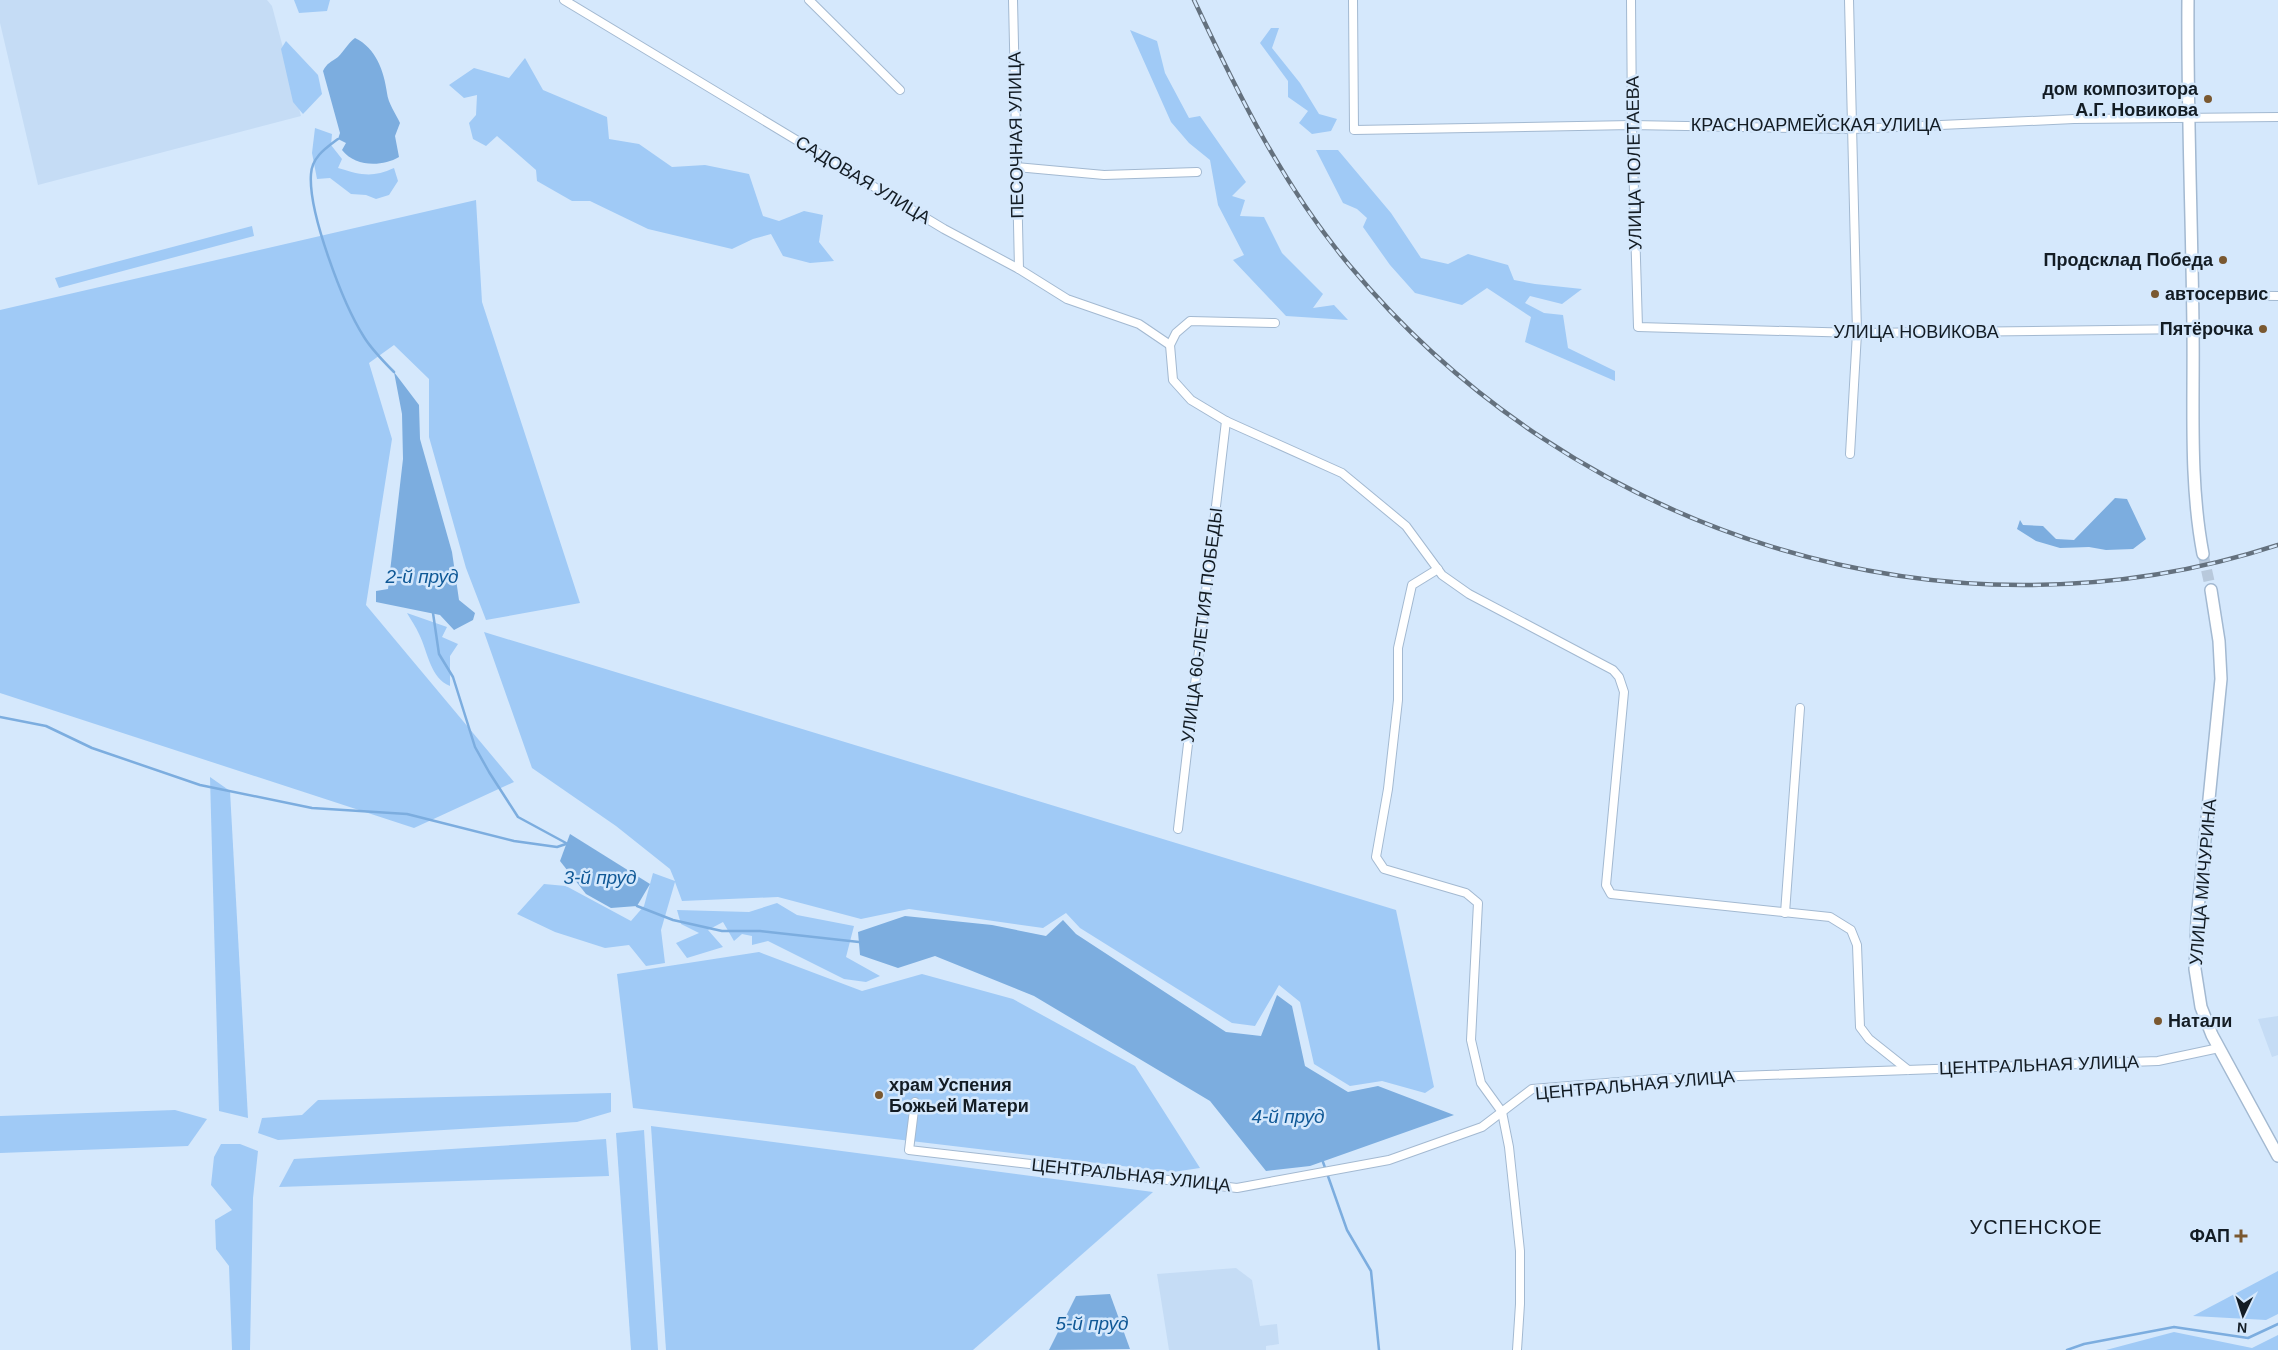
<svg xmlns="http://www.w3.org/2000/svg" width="2278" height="1350" font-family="Arial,sans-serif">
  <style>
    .built { fill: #c5dcf5 }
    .green { fill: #a0caf6 }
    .water { fill: #7caddf }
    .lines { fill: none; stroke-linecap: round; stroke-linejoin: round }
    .stream { stroke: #7caddf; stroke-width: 2.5 }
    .secondary-tunnel { stroke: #b8c9dc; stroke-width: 11; stroke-dasharray: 11 5.5; stroke-linecap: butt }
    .street-casing { stroke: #a3b9d1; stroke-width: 10 }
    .secondary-casing { stroke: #a3b9d1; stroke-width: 14 }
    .street { stroke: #fff; stroke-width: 8 }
    .secondary { stroke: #fff; stroke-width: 11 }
    .rail-casing { stroke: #64717e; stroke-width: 4.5 }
    .rail { stroke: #d5e8fc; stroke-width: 2.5; stroke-dasharray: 8; stroke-linecap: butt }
    .poi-dot { fill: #7a5830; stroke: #d5e8fc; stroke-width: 2 }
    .labels { text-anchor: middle; stroke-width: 5; stroke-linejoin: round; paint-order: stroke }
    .poi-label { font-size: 18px; font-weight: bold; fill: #131c24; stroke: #d5e8fc; text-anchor: end }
    .street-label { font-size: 18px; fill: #131c24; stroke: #d5e8fc }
    .water-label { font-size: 19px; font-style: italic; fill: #0f5896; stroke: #d5e8fc }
    .quarter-label { font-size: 20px; letter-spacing: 1px; fill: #131c24; stroke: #d5e8fc }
  </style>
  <rect width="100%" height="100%" fill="#d5e8fc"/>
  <g class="built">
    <path d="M 0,0 L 267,0 L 272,6 L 301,116 L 38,185 L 0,23 Z"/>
    <path d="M 2278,1016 L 2278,1055 L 2272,1057 L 2258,1019 Z"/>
    <path d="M 1236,1268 L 1252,1280 L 1260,1326 L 1277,1324 L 1279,1344 L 1266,1346 L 1266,1350 L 1169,1350 L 1157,1274 Z"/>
  </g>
  <g class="green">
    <path d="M 294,0 L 330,0 L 327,11 L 299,13 Z"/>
    <path d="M 1271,28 L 1279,28 L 1272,48 L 1300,83 L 1319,114 L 1337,119 L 1331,131 L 1312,134 L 1299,123 L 1308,111 L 1288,97 L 1288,81 L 1260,43 Z"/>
    <path d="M 1130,30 L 1157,41 L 1165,73 L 1189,118 L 1200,116 L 1246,182 L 1232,196 L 1245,200 L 1240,216 L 1264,217 L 1282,253 L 1323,294 L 1313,308 L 1334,305 L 1348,320 L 1286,316 L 1233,260 L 1244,255 L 1218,205 L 1210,160 L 1189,143 L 1171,122 Z"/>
    <path d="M 286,41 L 318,75 L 322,94 L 303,114 L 293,102 L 281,49 Z"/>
    <path d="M 525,58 L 543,90 L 607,117 L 609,139 L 639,144 L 672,167 L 705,165 L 749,174 L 763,216 L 779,221 L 804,211 L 823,215 L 819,242 L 834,261 L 810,263 L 783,256 L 771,234 L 753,239 L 732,249 L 648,229 L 590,201 L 572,201 L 537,181 L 536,170 L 497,136 L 486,146 L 473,139 L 469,123 L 476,115 L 477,95 L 464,98 L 449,85 L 474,68 L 509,78 Z"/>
    <path d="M 315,128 L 332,134 L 331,145 L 342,159 L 338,168 C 361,175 372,178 394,168 L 398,181 L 389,195 L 376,199 L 366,195 L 351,194 L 330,178 L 317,179 L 312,153 Z"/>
    <path d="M 1316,150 L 1338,150 L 1391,213 L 1421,258 L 1448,264 L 1468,254 L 1508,265 L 1514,280 L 1535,284 L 1582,289 L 1562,304 L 1530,296 L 1525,303 L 1544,313 L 1563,315 L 1568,348 L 1615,371 L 1615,381 L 1525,342 L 1531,317 L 1487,288 L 1462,305 L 1415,293 L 1390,265 L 1363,227 L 1367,218 L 1357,209 L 1343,203 Z"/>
    <path d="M 476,200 L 482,302 L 580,603 L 486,620 L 466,568 L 429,437 L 429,379 L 394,345 L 369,363 L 392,439 L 366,605 L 514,782 L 414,828 L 0,693 L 0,310 Z"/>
    <path d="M 252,226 L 254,236 L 59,288 L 55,278 Z"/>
    <path d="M 407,613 L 447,627 L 442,637 L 458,644 L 450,656 L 450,686 C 430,678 428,652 419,634 C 416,627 411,620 407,613 Z"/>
    <path d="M 484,632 L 1396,910 L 1434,1087 L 1425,1093 L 1382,1081 L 1350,1086 L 1314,1064 L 1300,1002 L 1279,985 L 1255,1026 L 1232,1023 L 1080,928 L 1066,913 L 1043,928 L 909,909 L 861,919 L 778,897 L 682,901 L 675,882 L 661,930 L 665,963 L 646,966 L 629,945 L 605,948 L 555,932 L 517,914 L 544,884 L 566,886 L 631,921 L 644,906 L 653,873 L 675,881 L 670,869 L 616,826 L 532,768 Z"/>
    <path d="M 210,777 L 230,791 L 248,1118 L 219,1111 Z"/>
    <path d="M 777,903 L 797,915 L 854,926 L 846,957 L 880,976 L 866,982 L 844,979 L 768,941 L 752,945 L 752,936 L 742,934 L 734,941 L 723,922 L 708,930 L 723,947 L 687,958 L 676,943 L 699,933 L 681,924 L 677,910 L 749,912 Z"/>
    <path d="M 759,952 L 862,991 L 922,974 L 1013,999 L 1135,1066 L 1200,1168 L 1173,1172 L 633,1108 L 617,974 Z"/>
    <path d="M 611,1093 L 611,1112 L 577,1122 L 278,1140 L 258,1133 L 262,1118 L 302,1115 L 318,1100 Z"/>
    <path d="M 175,1110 L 207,1119 L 188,1146 L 0,1153 L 0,1116 Z"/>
    <path d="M 651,1126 L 1153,1192 L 973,1350 L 666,1350 Z"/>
    <path d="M 644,1130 L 658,1350 L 631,1350 L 616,1133 Z"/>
    <path d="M 606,1139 L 609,1176 L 279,1187 L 294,1159 Z"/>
    <path d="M 221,1144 L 240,1144 L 258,1151 L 253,1198 L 250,1350 L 232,1350 L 229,1266 L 216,1249 L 215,1220 L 232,1210 L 211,1185 L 214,1157 Z"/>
    <path d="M 2278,1271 L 2278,1314 L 2266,1320 L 2193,1316 Z"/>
    <path d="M 2174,1332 L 2252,1348 L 2278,1335 L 2278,1350 L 2106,1350 Z"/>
  </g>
  <g class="water">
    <path d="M 355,38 C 376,48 384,71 387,93 C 388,103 396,114 400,123 L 395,136 L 399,157 C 382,167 355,167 342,150 L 346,143 L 338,139 L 340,133 L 323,71 C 327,63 331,62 338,57 C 344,51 348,43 355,38 Z"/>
    <path d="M 394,372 L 419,405 L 420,439 L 452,552 L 459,600 L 475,613 L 473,620 L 454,630 L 440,615 L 376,602 L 376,591 L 388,589 L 403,459 L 402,414 Z"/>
    <path d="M 2115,498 L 2127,499 L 2146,539 L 2133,549 L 2106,550 L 2089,547 L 2060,548 L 2036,541 L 2017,529 L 2020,520 L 2023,525 L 2043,526 L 2056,539 L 2074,540 Z"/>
    <path d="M 570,834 L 650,884 L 637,906 L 611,908 L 586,894 L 560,861 Z"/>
    <path d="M 905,916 L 992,925 L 1046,936 L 1063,920 L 1076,934 L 1226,1032 L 1261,1036 L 1277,995 L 1292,1006 L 1305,1066 L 1348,1092 L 1378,1086 L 1454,1115 L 1310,1166 L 1266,1171 L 1210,1101 L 1034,996 L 935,956 L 898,968 L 860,955 L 858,932 Z"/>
    <path d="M 1110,1294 L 1130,1349 L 1049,1350 L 1076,1296 Z"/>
  </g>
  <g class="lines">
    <g class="stream">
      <path d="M 338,139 C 326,148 312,157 311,174 C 308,212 343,304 364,337 C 372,350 383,361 394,372"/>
      <path d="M 433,613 L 439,654 L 453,677 L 475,747 L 489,772 L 518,817 L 566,843"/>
      <path d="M 0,717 L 46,726 L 92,748 L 200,785 L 312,808 L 407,814 L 514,841 L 557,847 L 566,844"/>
      <path d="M 637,906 L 673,920 L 722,931 L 760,931 L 859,942"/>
      <path d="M 1323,1162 L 1347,1230 L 1371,1271 L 1379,1350"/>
      <path d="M 2067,1350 L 2084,1344 L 2174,1327 L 2248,1338 L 2278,1324"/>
    </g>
    <path class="secondary-tunnel" d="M 2203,554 L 2211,590"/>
    <g class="street-casing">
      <g id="street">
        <path d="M 564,0 L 944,229 L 1019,269 L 1067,299 L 1139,324 L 1170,345"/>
        <path d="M 809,0 L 900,90"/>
        <path d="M 1013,0 L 1019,269"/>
        <path d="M 1353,0 L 1354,130 L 1632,125 L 1853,129 L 2074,119 L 2278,117"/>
        <path d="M 1631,0 L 1632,125 L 1638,327 L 1857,333 L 2193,329"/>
        <path d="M 1849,0 L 1857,333 L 1850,454"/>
        <path d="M 1016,167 L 1104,175 L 1197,172"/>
        <path d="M 2192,295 L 2278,296"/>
        <path d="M 1275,323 L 1190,321 L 1176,333 L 1170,345 L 1173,380 L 1191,400 L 1226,421 L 1342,473 L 1406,526 L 1442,575 L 1469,594 L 1613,670 L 1619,677 L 1624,692 L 1606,885 L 1611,894 L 1830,917 L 1851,930 L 1857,945 L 1860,1027 L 1869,1039 L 1908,1070"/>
        <path d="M 1438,569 L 1412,585 L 1398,648 L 1398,700 L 1388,789 L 1376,857 L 1384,869 L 1466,893 L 1478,903 L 1471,1040 L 1481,1083 L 1502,1112 L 1509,1147 L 1520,1251 L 1520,1304 L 1517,1350"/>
        <path d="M 1178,829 L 1226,421"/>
        <path d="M 1785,913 L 1800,708"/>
        <path d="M 915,1102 L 909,1150 L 1237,1188 L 1389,1160 L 1482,1127 L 1532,1089 L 1656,1079 L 2158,1061 L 2219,1048"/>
      </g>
    </g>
    <g class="secondary-casing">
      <g id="secondary">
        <path d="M 2188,0 C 2187,110 2192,220 2193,330 C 2194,404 2189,481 2203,554"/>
        <path d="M 2211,590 L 2219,641 L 2221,679 L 2197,919 L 2195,969 L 2201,1007 L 2212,1035 L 2278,1156"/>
      </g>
    </g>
    <use href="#street" class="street"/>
    <use href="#secondary" class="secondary"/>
    <g class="rail-casing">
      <path id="rail" d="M 1194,0 C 1238,94 1283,186 1350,266 C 1573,534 1944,654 2278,545"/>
    </g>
    <use href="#rail" class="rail"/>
  </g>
  <g class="poi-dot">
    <circle cx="2208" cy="99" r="5"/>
    <circle cx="2223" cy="260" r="5"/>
    <circle cx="2155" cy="294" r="5"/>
    <circle cx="2263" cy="329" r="5"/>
    <circle cx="2158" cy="1021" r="5"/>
    <circle cx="879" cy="1095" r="5"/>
    <path d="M2238.5 1228.5h5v5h5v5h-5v5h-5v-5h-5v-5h5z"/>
  </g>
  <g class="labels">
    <g class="poi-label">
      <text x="2198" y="95">дом композитора<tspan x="2198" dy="21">А.Г. Новикова</tspan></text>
      <text x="2213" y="266">Продсклад Победа</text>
      <text x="2165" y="300" text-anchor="start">автосервис</text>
      <text x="2253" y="335">Пятёрочка</text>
      <text x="2168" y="1027" text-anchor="start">Натали</text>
      <text x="889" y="1091" text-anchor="start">храм Успения<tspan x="889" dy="21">Божьей Матери</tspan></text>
      <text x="2230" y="1242">ФАП</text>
    </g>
    <g class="street-label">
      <text x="1816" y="131">КРАСНОАРМЕЙСКАЯ УЛИЦА</text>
      <text transform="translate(1016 135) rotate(-91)" y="6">ПЕСОЧНАЯ УЛИЦА</text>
      <text transform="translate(1634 163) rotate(-91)" y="6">УЛИЦА ПОЛЕТАЕВА</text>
      <text transform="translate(863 180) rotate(31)" y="6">САДОВАЯ УЛИЦА</text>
      <text x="1916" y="338">УЛИЦА НОВИКОВА</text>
      <text transform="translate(1202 625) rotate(-83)" y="6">УЛИЦА 60-ЛЕТИЯ ПОБЕДЫ</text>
      <text transform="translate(2203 882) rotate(-85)" y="6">УЛИЦА МИЧУРИНА</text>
      <text transform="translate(2039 1065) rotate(-2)" y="6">ЦЕНТРАЛЬНАЯ УЛИЦА</text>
      <text transform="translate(1635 1085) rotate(-5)" y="6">ЦЕНТРАЛЬНАЯ УЛИЦА</text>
      <text transform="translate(1131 1175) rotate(6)" y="6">ЦЕНТРАЛЬНАЯ УЛИЦА</text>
    </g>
    <g class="water-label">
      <text x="422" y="583">2-й пруд</text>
      <text x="600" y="884">3-й пруд</text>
      <text x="1288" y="1123">4-й пруд</text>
      <text x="1092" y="1330">5-й пруд</text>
    </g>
    <g class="quarter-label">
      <text x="2036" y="1234">УСПЕНСКОЕ</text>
    </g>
  </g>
  <g transform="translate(2243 1315) rotate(184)" stroke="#d5e8fc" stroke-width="4" paint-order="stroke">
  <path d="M0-4L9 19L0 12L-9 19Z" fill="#131c24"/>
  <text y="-8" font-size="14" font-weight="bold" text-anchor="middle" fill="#131c24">N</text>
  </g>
</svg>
